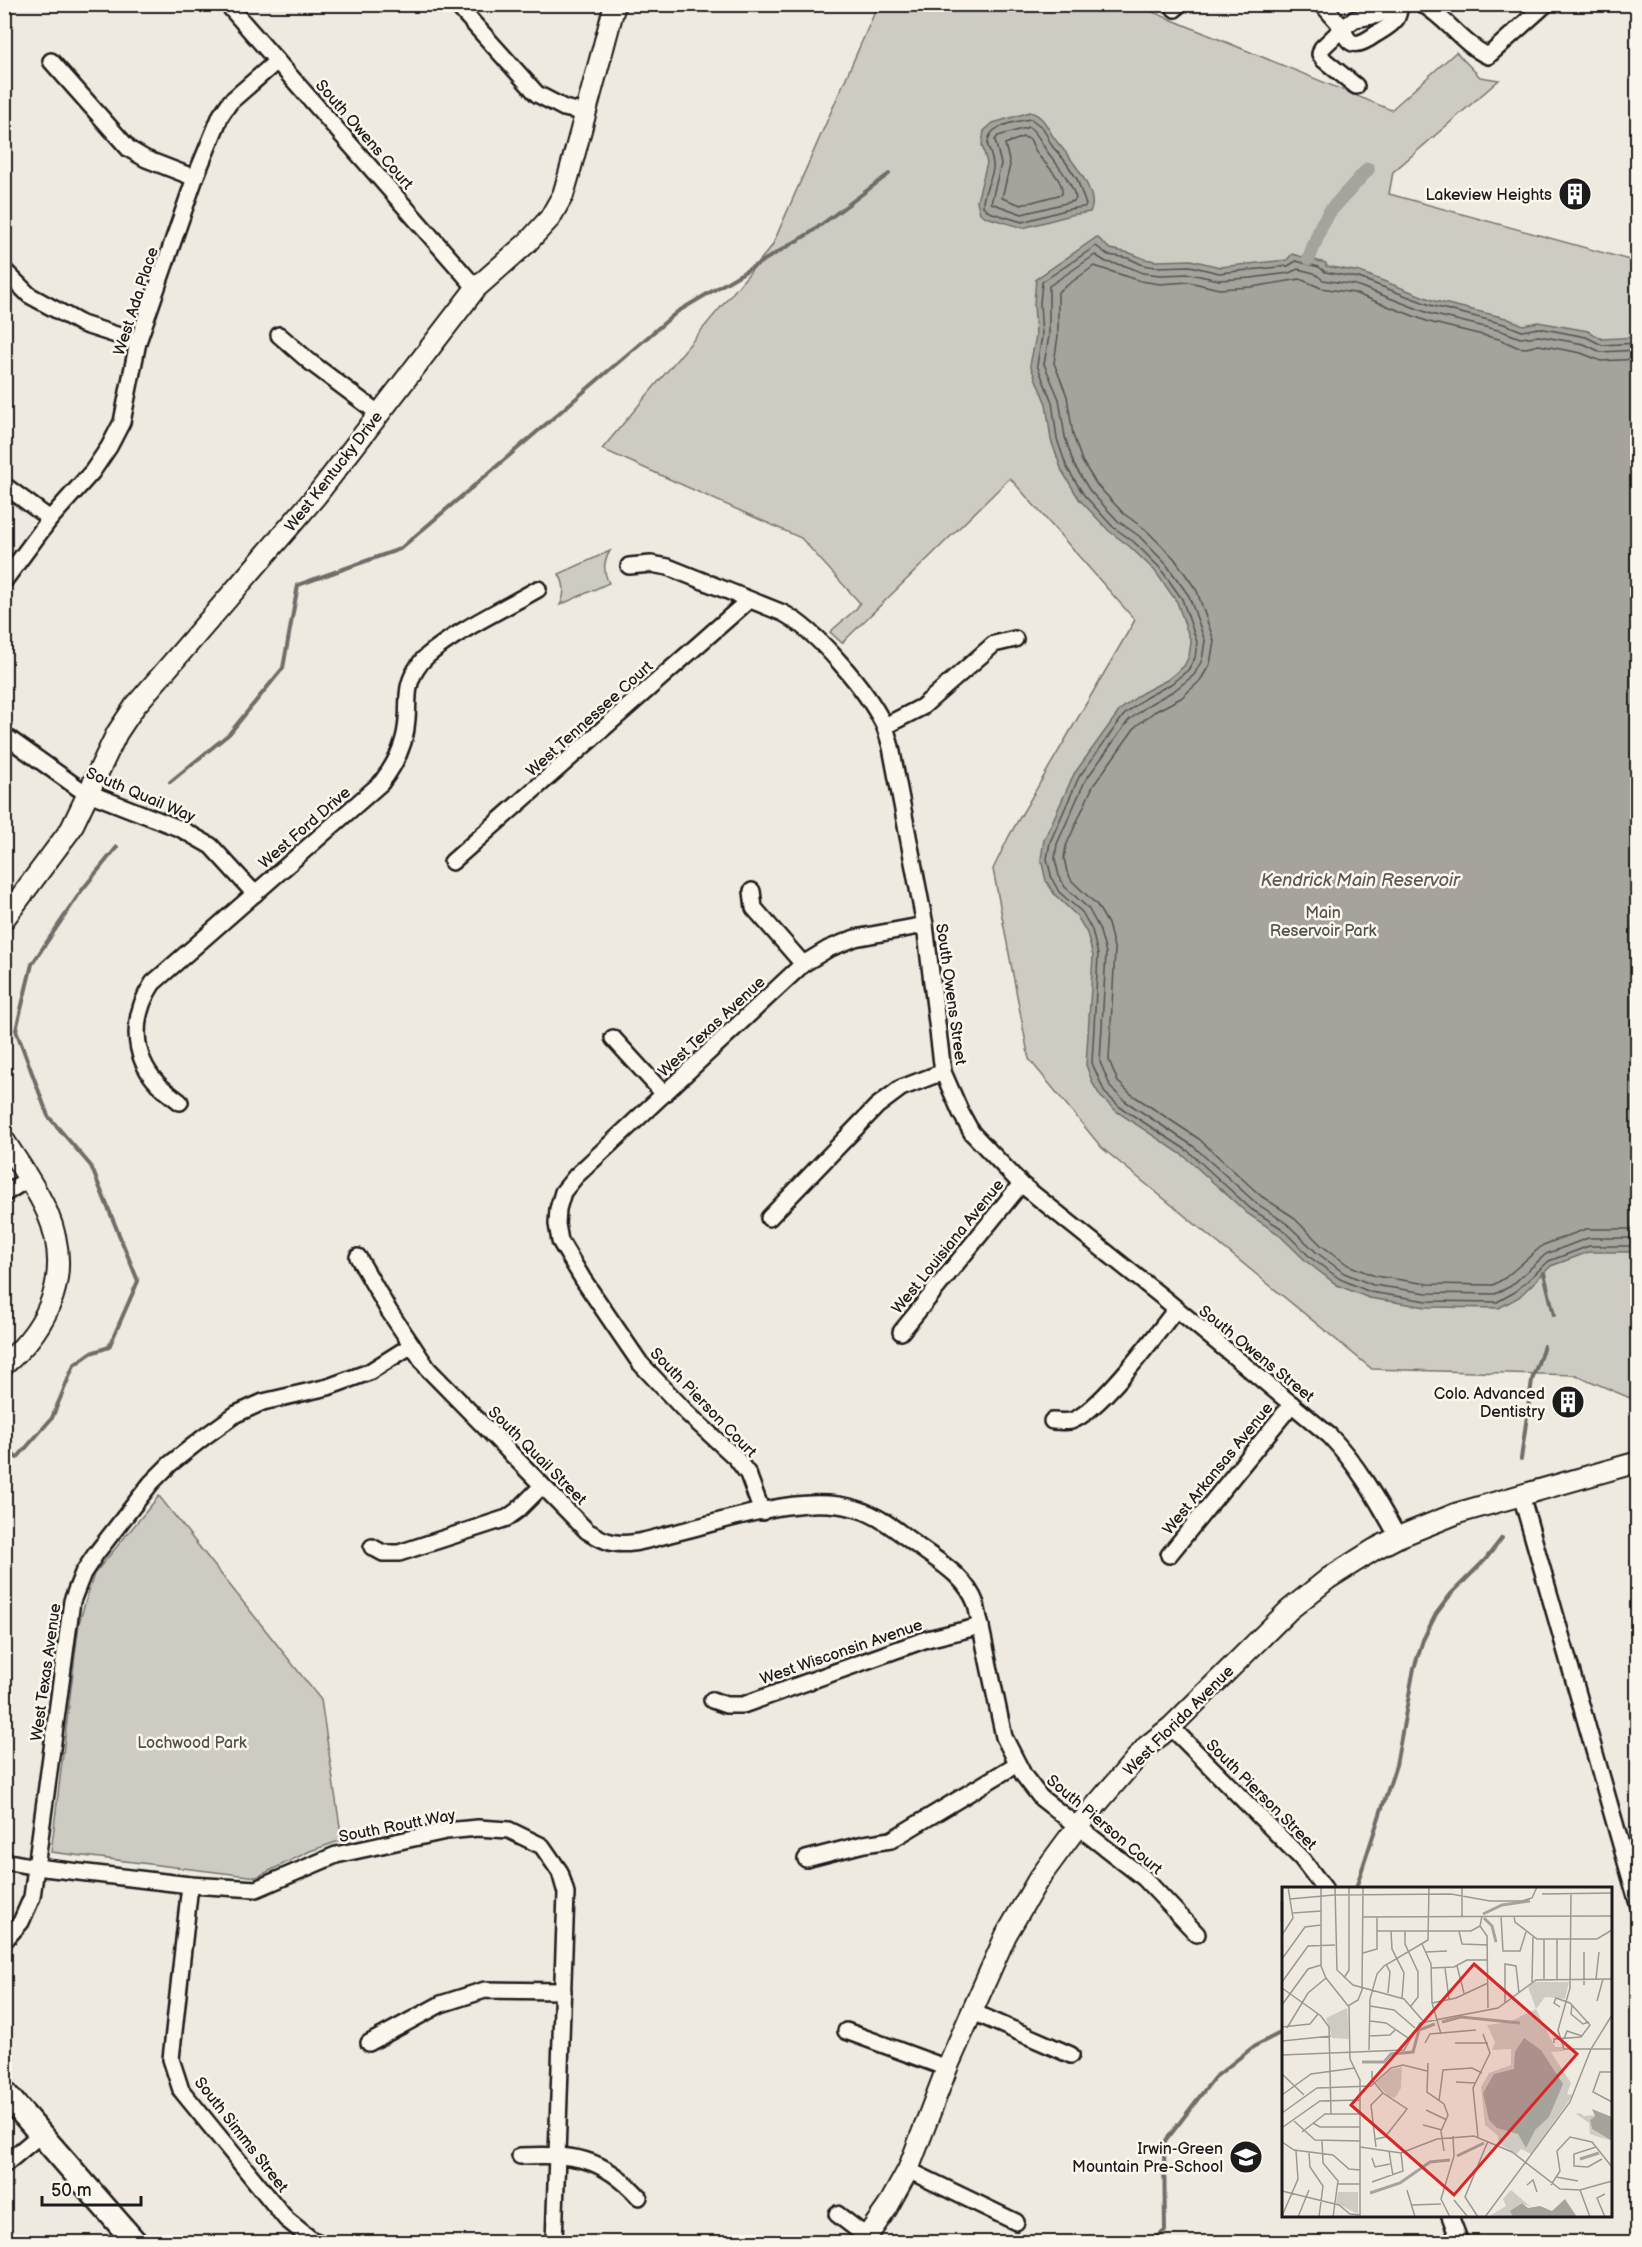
<svg xmlns="http://www.w3.org/2000/svg" width="1642" height="2247" font-family="'Balsamiq Sans',sans-serif">
  <style>
    .green { fill: #ceccc2; stroke: #75746f; stroke-width: 1.5 }
    .water { fill: #a6a39d; stroke: #6f6d69; stroke-width: 1.5 }
    .lines { fill: none; stroke-linecap: round; stroke-linejoin: round }
    .shore { stroke: #535250; stroke-width: 1.5 }
    .stream { stroke: #6f6d69; stroke-width: 4 }
    .canal { stroke: #a6a39d; stroke-width: 14 }
    .minor-casing { stroke: #1c1c1c; stroke-width: 20 }
    .tertiary-casing { stroke: #1c1c1c; stroke-width: 24 }
    .secondary-casing { stroke: #1c1c1c; stroke-width: 27 }
    .minor { stroke: #fbf7ec; stroke-width: 15 }
    .tertiary { stroke: #fbf7ec; stroke-width: 20 }
    .secondary { stroke: #fbf7ec; stroke-width: 22 }
    .labels { text-anchor: middle; stroke-width: 5; stroke-linejoin: round; paint-order: stroke }
    .street-label { font-size: 16px; fill: #1c1c1c; stroke: #fbf7ec }
    .poi-label { font-size: 16px; fill: #1c1c1c; stroke: #fbf7ec; text-anchor: end }
    .park-label { font-size: 16px; fill: #51514e; stroke: #fbf7ec }
    .water-label { font-size: 18px; font-style: italic; fill: #5a5956; stroke: #fbf7ec }
    .inset-river { fill: none; stroke: #a6a39d; stroke-width: 3 }
    .inset-road { fill: none; stroke: #9a9891; stroke-width: 1.5 }
    .view { fill: #d62828; fill-opacity: 0.15; stroke: #d62828; stroke-width: 3 }
    .inset-edge { fill: none; stroke: #1c1c1c; stroke-width: 3 }
  </style>
  <rect width="100%" height="100%" fill="#eeeadf"/>
  <filter id="ink" filterUnits="userSpaceOnUse"><feTurbulence type="fractalNoise" baseFrequency=".0167" numOctaves="2"/><feDisplacementMap in="SourceGraphic" scale="12" xChannelSelector="R" yChannelSelector="G"/><feConvolveMatrix kernelMatrix="1 2 1 2 8 2 1 2 1" color-interpolation-filters="sRGB"/></filter>
  <g filter="url(#ink)">
    <g class="green">
      <path d="M 878,5 L 1136,5 L 1391,110 L 1456,52 L 1480,77 L 1499,80 L 1393,172 L 1389,194 L 1637,262 L 1637,1406 L 1635,1400 L 1576,1375 L 1372,1369 L 1102,1148 L 1029,1059 L 993,869 L 1009,836 L 1135,620 L 1010,478 L 842,643 L 830,632 L 856,609 L 860,603 L 801,538 L 602,449 L 772,246 Z"/>
      <path d="M 610,551 C 603,562 603,571 609,583 L 560,605 C 565,595 565,584 559,574 Z"/>
      <path d="M 159,1496 L 321,1700 L 342,1840 L 310,1851 L 257,1877 L 51,1852 L 79,1623 L 94,1574 Z"/>
    </g>
    <g class="water">
      <path d="M 1030,112 C 1046,116 1048,132 1058,143 C 1069,156 1101,195 1090,212 L 1071,215 L 1023,228 L 986,217 L 980,213 L 977,201 L 987,163 L 982,145 L 984,131 L 993,123 Z"/>
      <path d="M 1097,237 L 1110,249 L 1130,253 L 1145,259 L 1156,261 L 1191,260 L 1220,267 L 1287,260 L 1292,254 L 1326,263 L 1326,266 L 1360,272 L 1435,301 L 1506,318 L 1523,325 L 1538,322 L 1588,331 L 1602,339 L 1637,337 L 1637,1252 L 1589,1252 L 1551,1266 L 1519,1297 L 1499,1308 L 1426,1307 L 1369,1298 L 1337,1285 L 1307,1262 L 1277,1233 L 1248,1214 L 1184,1156 L 1116,1111 L 1101,1097 L 1093,1084 L 1086,1065 L 1093,956 L 1087,933 L 1077,916 L 1055,895 L 1046,881 L 1041,859 L 1044,840 L 1074,774 L 1120,710 L 1142,693 L 1167,680 L 1184,666 L 1189,656 L 1191,642 L 1177,602 L 1155,571 L 1129,546 L 1109,531 L 1079,499 L 1062,471 L 1051,440 L 1046,404 L 1030,365 L 1036,336 L 1034,303 L 1036,279 Z"/>
    </g>
    <g class="lines">
      <g class="shore">
        <path d="M 1031,119 L 1043,128 L 1052,146 L 1065,161 L 1077,179 L 1086,205 L 1084,207 L 1069,209 L 1022,222 L 989,212 L 983,206 C 982,193 991,182 993,169 C 994,160 990,154 988,146 C 985,125 1015,122 1031,119 Z"/>
        <path d="M 1029,127 C 1038,133 1040,141 1046,150 C 1058,166 1070,179 1076,198 L 1074,201 L 1022,214 L 991,203 L 1001,164 L 995,140 L 998,136 Z"/>
        <path d="M 1023,137 L 1030,139 C 1033,145 1035,151 1039,156 C 1047,166 1064,180 1062,194 L 1021,205 L 1002,198 L 1010,165 L 1005,144 Z"/>
        <path d="M 1638,343 L 1602,345 L 1586,337 L 1539,328 L 1522,331 L 1504,324 L 1433,306 L 1359,278 L 1325,272 L 1319,267 L 1296,261 L 1288,266 L 1219,273 L 1190,266 L 1155,267 L 1143,265 L 1128,258 L 1108,255 L 1096,246 L 1042,282 L 1040,303 L 1042,336 L 1037,365 L 1052,402 L 1057,439 L 1067,468 L 1084,495 L 1113,527 L 1134,542 L 1160,568 L 1182,599 L 1197,642 L 1195,658 L 1188,670 L 1171,684 L 1145,698 L 1124,715 L 1079,777 L 1050,842 L 1047,859 L 1052,879 L 1059,892 L 1082,912 L 1092,930 L 1098,955 L 1092,1063 L 1105,1093 L 1120,1107 L 1188,1151 L 1251,1209 L 1281,1228 L 1311,1258 L 1340,1279 L 1370,1292 L 1427,1301 L 1497,1302 L 1515,1292 L 1549,1261 L 1589,1246 L 1638,1246"/>
        <path d="M 1638,350 L 1601,352 L 1584,344 L 1539,336 L 1520,338 L 1502,331 L 1431,314 L 1356,285 L 1323,280 L 1314,273 L 1298,269 L 1289,273 L 1251,278 L 1219,280 L 1190,274 L 1160,275 L 1143,273 L 1126,266 L 1106,262 L 1095,255 L 1049,286 L 1049,336 L 1044,364 L 1059,399 L 1065,437 L 1074,465 L 1090,491 L 1118,521 L 1139,536 L 1166,564 L 1189,596 L 1205,641 L 1202,660 L 1194,675 L 1175,690 L 1150,704 L 1129,720 L 1085,781 L 1057,844 L 1055,859 L 1059,876 L 1065,887 L 1088,908 L 1099,928 L 1106,953 L 1100,1062 L 1111,1088 L 1125,1101 L 1193,1146 L 1256,1203 L 1286,1223 L 1316,1252 L 1344,1273 L 1373,1285 L 1427,1293 L 1495,1294 L 1511,1286 L 1546,1254 L 1588,1238 L 1638,1238"/>
        <path d="M 1638,359 L 1601,361 L 1581,353 L 1539,345 L 1526,348 L 1517,347 L 1499,339 L 1429,322 L 1354,293 L 1321,288 L 1300,279 L 1252,287 L 1219,289 L 1189,282 L 1160,284 L 1141,281 L 1094,266 L 1058,292 L 1058,336 L 1054,363 L 1067,396 L 1073,435 L 1082,461 L 1097,485 L 1124,514 L 1145,529 L 1174,558 L 1197,591 L 1214,641 L 1210,664 L 1200,681 L 1181,698 L 1154,712 L 1136,726 L 1093,786 L 1066,846 L 1064,858 L 1067,872 L 1072,881 L 1097,905 L 1108,924 L 1115,951 L 1109,1060 L 1118,1082 L 1131,1094 L 1199,1139 L 1261,1196 L 1292,1216 L 1321,1245 L 1348,1265 L 1375,1276 L 1428,1284 L 1493,1285 L 1505,1278 L 1543,1245 L 1586,1229 L 1638,1229"/>
      </g>
      <g class="stream">
        <path d="M 170,782 L 229,734 L 283,668 L 298,585 L 400,549 L 677,312 L 810,233 L 889,174"/>
        <path d="M 1544,1273 L 1554,1315"/>
        <path d="M 4,1447 L 17,1458 L 52,1418 L 74,1365 L 91,1353 L 109,1347 L 138,1281 L 91,1166 L 48,1116 L 16,1030 L 32,964 L 82,890 L 117,847"/>
        <path d="M 1521,1459 L 1532,1380 L 1544,1346"/>
        <path d="M 1356,1888 L 1396,1765 L 1414,1668 L 1423,1640 L 1436,1614 L 1451,1594 L 1485,1560 L 1502,1538"/>
        <path d="M 1149,2242 L 1165,2231 L 1164,2143 L 1214,2078 L 1253,2047 L 1284,2031"/>
      </g>
      <path class="canal" d="M 1309,258 L 1322,224 L 1331,210 L 1368,169"/>
      <g class="minor-casing">
        <g id="minor">
          <path d="M 227,4 L 476,288"/>
          <path d="M 456,4 L 537,94 L 564,108 L 586,113"/>
          <path d="M 1322,4 L 1343,28 L 1355,19 L 1378,15 L 1400,5"/>
          <path d="M 1422,4 C 1447,18 1462,44 1488,56 L 1546,4"/>
          <path d="M 1175,9 L 1177,4"/>
          <path d="M 51,61 L 129,149 L 146,159 L 195,178"/>
          <path d="M 1356,86 L 1324,60 L 1320,54 L 1322,48 L 1343,28 C 1349,51 1362,44 1376,34 C 1383,30 1391,26 1396,19 C 1399,14 1399,10 1400,4"/>
          <path d="M 4,270 L 29,295 L 82,324 L 138,342"/>
          <path d="M 279,335 L 310,362 L 378,413"/>
          <path d="M 4,485 L 50,519"/>
          <path d="M 629,566 L 651,564 L 668,567 L 783,613 C 817,631 867,690 884,725 C 887,732 889,740 891,747 L 925,925 L 943,1072 L 961,1113 L 972,1133 L 1021,1184 L 1166,1300 L 1330,1436 C 1360,1468 1377,1500 1398,1537"/>
          <path d="M 4,581 L 50,519 L 92,472 L 109,447 L 122,422 L 138,342 L 195,178 L 221,115 L 230,102 L 277,61"/>
          <path d="M 885,726 L 922,707 L 994,644 L 1015,639"/>
          <path d="M 4,735 L 81,790 L 181,829 L 211,846 L 255,894"/>
          <path d="M 452,862 L 749,600"/>
          <path d="M 752,891 L 754,908 L 803,964"/>
          <path d="M 613,1038 L 664,1094"/>
          <path d="M 180,1102 C 172,1096 164,1090 158,1084 C 130,1054 132,1014 153,983 L 381,783 C 395,765 406,742 407,719 C 408,709 407,698 409,687 C 411,676 419,663 427,656 C 456,631 505,608 538,589"/>
          <path d="M 4,1194 L 28,1179"/>
          <path d="M 769,1218 L 877,1106 L 901,1088 L 943,1072"/>
          <path d="M 358,1257 L 389,1311 L 428,1369 L 587,1531 C 593,1534 600,1539 607,1541 C 626,1548 651,1539 670,1534 C 727,1521 800,1492 857,1509 C 881,1516 900,1533 919,1547 C 941,1563 966,1577 976,1604 L 1004,1737 L 1024,1776 L 1041,1798 L 1144,1878 L 1197,1934"/>
          <path d="M 901,1332 L 1021,1184"/>
          <path d="M 1052,1421 C 1058,1421 1065,1422 1071,1421 C 1099,1412 1156,1335 1176,1309"/>
          <path d="M 1521,1495 L 1638,1904"/>
          <path d="M 762,1512 L 748,1474 L 736,1458 L 688,1414 L 640,1363 L 584,1281 L 560,1241 L 557,1224 L 558,1209 L 563,1192 L 576,1176 L 803,964 L 828,949 L 855,938 L 925,925"/>
          <path d="M 372,1547 L 383,1553 L 399,1553 L 507,1518 L 518,1510 L 542,1486"/>
          <path d="M 1169,1555 L 1292,1404"/>
          <path d="M 712,1700 L 726,1705 L 743,1705 L 927,1639 L 981,1626"/>
          <path d="M 1171,1727 L 1302,1859 L 1324,1888"/>
          <path d="M 806,1859 L 864,1844 L 891,1840 L 1017,1764"/>
          <path d="M 4,1861 L 36,1867 L 190,1885 L 256,1889 L 336,1855 L 446,1831 L 478,1828 L 509,1830 L 542,1846 L 560,1872 L 566,1893 L 554,2242"/>
          <path d="M 190,1885 L 171,2059 L 181,2090 L 286,2219 L 312,2240 L 318,2242"/>
          <path d="M 4,1941 L 21,1922 L 32,1897 L 72,1601 L 83,1573 L 95,1555 L 151,1483 L 170,1464 L 204,1437 L 236,1414 L 263,1402 L 328,1387 L 369,1372 L 412,1345"/>
          <path d="M 973,2012 L 1071,2055"/>
          <path d="M 846,2031 L 947,2068"/>
          <path d="M 369,2043 L 441,2004 L 485,1990 L 563,1991"/>
          <path d="M 520,2156 C 572,2154 602,2156 639,2197"/>
          <path d="M 4,2165 L 41,2134"/>
          <path d="M 908,2170 L 1016,2222"/>
          <path d="M 837,2214 L 867,2237"/>
          <path d="M 1450,2216 L 1460,2242"/>
        </g>
      </g>
      <g class="tertiary-casing">
        <g id="tertiary">
          <path d="M 4,919 L 71,829 L 117,733 L 135,706 L 316,496 L 476,288 L 527,243 L 550,218 L 563,195 L 568,178 L 615,4"/>
          <path d="M 4,1140 C 19,1164 36,1187 47,1212 C 73,1272 51,1325 4,1365"/>
          <path d="M 863,2242 L 887,2208 L 908,2170 L 947,2068 L 1006,1935 L 1038,1880 L 1077,1827 L 1147,1746 L 1171,1727 L 1289,1610 L 1329,1578 L 1375,1549 L 1398,1537 L 1458,1513 L 1638,1462"/>
        </g>
      </g>
      <g class="secondary-casing">
        <path id="secondary" d="M 4,2092 L 135,2242"/>
      </g>
      <use href="#minor" class="minor"/>
      <use href="#tertiary" class="tertiary"/>
      <use href="#secondary" class="secondary"/>
    </g>
  </g>
  <defs>
    <g id="building-disc" transform="scale(1.725)"><circle r="9.5" fill="#1c1c1c" stroke="#fbf7ec"/><path d="M-4-6H4V6H1V3H-1V6H-4ZM-2.5-4.3h1.7v1.8h-1.7ZM.8-4.3h1.7v1.8H.8ZM-2.5-1h1.7V.8h-1.7ZM.8-1h1.7V.8H.8Z" fill="#fff"/></g>
    <g id="school-disc" transform="scale(1.725)"><circle r="9.5" fill="#1c1c1c" stroke="#fbf7ec"/><path d="M0-5L7-2L0 1L-7-2ZM-4 1L0 2.5L4 1V4Q0 6-4 4Z" fill="#fff"/></g>
  </defs>
  <g fill-rule="evenodd">
    <use href="#building-disc" x="1575" y="194"/>
    <use href="#building-disc" x="1568" y="1402"/>
    <use href="#school-disc" x="1246" y="2157"/>
  </g>
  <g class="labels">
    <g class="street-label">
      <text transform="translate(365 134) rotate(49)" y="6">South Owens Court</text>
      <text transform="translate(135 301) rotate(-72)" y="6">West Ada Place</text>
      <text transform="translate(333 471) rotate(-52)" y="6">West Kentucky Drive</text>
      <text transform="translate(589 718) rotate(-42)" y="6">West Tennessee Court</text>
      <text transform="translate(141 794) rotate(23)" y="6">South Quail Way</text>
      <text transform="translate(304 827) rotate(-41)" y="6">West Ford Drive</text>
      <text transform="translate(952 994) rotate(82)" y="6">South Owens Street</text>
      <text transform="translate(711 1026) rotate(-43)" y="6">West Texas Avenue</text>
      <text transform="translate(947 1246) rotate(-51)" y="6">West Louisiana Avenue</text>
      <text transform="translate(1257 1353) rotate(39)" y="6">South Owens Street</text>
      <text transform="translate(704 1402) rotate(46)" y="6">South Pierson Court</text>
      <text transform="translate(538 1455) rotate(45)" y="6">South Quail Street</text>
      <text transform="translate(1217 1468) rotate(-51)" y="6">West Arkansas Avenue</text>
      <text transform="translate(841 1651) rotate(-19)" y="6">West Wisconsin Avenue</text>
      <text transform="translate(45 1672) rotate(-82)" y="6">West Texas Avenue</text>
      <text transform="translate(1178 1720) rotate(-45)" y="6">West Florida Avenue</text>
      <text transform="translate(1262 1794) rotate(45)" y="6">South Pierson Street</text>
      <text transform="translate(1105 1824) rotate(40)" y="6">South Pierson Court</text>
      <text transform="translate(397 1825) rotate(-11)" y="6">South Routt Way</text>
      <text transform="translate(242 2134) rotate(52)" y="6">South Simms Street</text>
    </g>
    <g class="poi-label">
      <text x="1552" y="200">Lakeview Heights</text>
      <text x="1545" y="1399">Colo. Advanced<tspan x="1545" dy="18">Dentistry</tspan></text>
      <text x="1223" y="2154">Irwin-Green<tspan x="1223" dy="18">Mountain Pre-School</tspan></text>
    </g>
    <g class="park-label">
      <text x="1323" y="918">Main<tspan x="1323" dy="18">Reservoir Park</tspan></text>
      <text x="192" y="1748">Lochwood Park</text>
    </g>
    <g class="water-label">
      <text x="1360" y="886">Kendrick Main Reservoir</text>
    </g>
  </g>
  <g transform="translate(1282 1887)">
    <rect width="330" height="330" fill="#eeeadf"/>
    <path d="M 252,95 L 287,95 L 283,112 L 263,110 L 254,122 L 273,160 L 281,160 L 282,164 L 269,165 L 289,196 L 285,207 L 291,208 L 249,267 L 239,262 L 235,267 L 217,257 L 216,249 L 203,238 L 199,200 L 207,186 L 229,178 L 229,162 L 210,163 L 213,155 L 205,138 L 227,135 L 254,122 L 246,100 ZM 65,121 L 67,152 L 50,151 L 44,131 ZM 120,180 L 119,201 L 113,211 L 106,209 L 94,196 L 108,183 ZM 298,226 L 302,229 L 313,228 L 308,233 L 310,242 L 329,254 L 308,247 L 307,236 L 294,227 ZM 229,303 L 249,320 L 239,316 L 229,325 L 231,330 L 209,328 L 224,319 L 221,312 ZM 56,305 L 76,305 L 76,327 L 54,316 Z" fill="#ceccc2"/>
    <path d="M 242,151 L 259,163 L 281,197 L 267,230 L 253,243 L 244,261 L 236,247 L 215,241 L 207,233 L 201,206 L 212,187 L 232,182 L 233,165 ZM 310,222 L 330,230 L 330,254 L 310,242 L 308,233 L 313,229 ZM 283,312 L 295,330 L 231,330 L 228,324 L 240,316 L 246,321 L 258,319 L 270,324 Z" fill="#a6a39d"/>
    <path class="inset-river" d="M 0,14 L 0,35M 201,27 L 220,18 L 248,14M 202,31 L 210,39 L 214,55M 160,135 L 179,130 L 238,136M 80,175 L 102,175 L 109,167 L 131,165 L 137,143 L 153,137M 175,269 L 202,256M 298,272 L 317,266M 88,306 L 118,296 L 148,275 L 168,273"/>
    <path class="inset-road" d="M 39,0 L 39,79 L 44,91 L 67,120 L 68,172 L 78,193 L 78,330M 53,0 L 55,83 L 71,98 L 122,112 L 142,135M 180,0 L 180,29M 289,6 L 288,101 L 276,143 L 282,162 L 309,162M 260,7 L 330,6M 8,12 L 52,8 L 169,7 L 208,14 L 240,14 L 250,11 L 255,0M 11,26 L 39,24M 219,29 L 221,64 L 238,64 L 244,45M 232,29 L 233,35 L 255,52 L 315,52 L 330,43M 81,30 L 330,29M 198,39 L 205,49 L 206,121M 95,44 L 189,44 L 198,39 L 200,29M 109,44 L 110,62 L 122,86 L 120,111M 123,44 L 123,57 L 136,85 L 136,110 L 129,119M 177,44 L 180,57 L 206,58M 0,48 L 11,31 L 6,0M 262,52 L 262,92M 140,57 L 149,77 L 150,116 L 159,147M 144,65 L 165,64M 302,65 L 302,98M 81,66 L 95,62 L 95,30M 0,72 L 23,40 L 39,38M 104,77 L 108,85 L 106,106M 175,79 L 182,106M 149,81 L 172,80 L 185,73 L 206,73M 163,81 L 167,112M 62,91 L 67,83 L 67,0M 275,92 L 275,52M 314,92 L 317,65M 0,95 L 26,59 L 53,58M 250,95 L 251,50M 0,101 L 39,129 L 47,140 L 49,227M 315,114 L 321,92M 150,116 L 174,111 L 206,96M 223,116 L 223,77 L 234,79 L 237,106M 0,118 L 26,82 L 39,78M 290,118 L 289,127 L 301,137 L 307,135M 66,119 L 76,113 L 80,103 L 81,0M 88,119 L 112,123 L 133,141M 88,134 L 104,136 L 129,153M 0,140 L 28,137 L 36,127M 5,141 L 26,106 L 44,91M 87,149 L 108,148 L 113,143M 282,152 L 285,144 L 300,149M 0,154 L 49,149M 143,156 L 148,147 L 194,143M 173,156 L 206,156M 272,156 L 272,152 L 299,150 L 308,138 L 288,116 L 274,111 L 272,116 L 278,120M 309,162 L 330,162M 87,163 L 88,112 L 95,87 L 102,79 L 146,53 L 147,0M 0,168 L 122,163 L 138,136 L 216,121 L 254,93 L 330,92M 146,176 L 145,205 L 162,217 L 166,228 L 159,244 L 162,264M 90,184 L 90,193 L 101,206 L 125,222 L 103,250 L 94,252M 330,185 L 318,185 L 311,205 L 330,215M 0,187 L 22,208M 174,195 L 193,196M 0,208 L 29,187 L 73,181M 157,214 L 161,183 L 190,181 L 200,186M 144,223 L 165,233M 0,226 L 35,201 L 89,199 L 109,181 L 121,178 L 145,184M 12,234 L 33,253 L 78,254M 31,236 L 38,240 L 78,240M 141,238 L 160,243M 1,240 L 38,214 L 78,213M 20,245 L 43,227 L 78,227M 196,250 L 191,201 L 208,166 L 201,147M 40,254 L 41,276 L 56,294 L 51,330M 0,255 L 12,263 L 51,268 L 67,282 L 78,283M 78,260 L 119,266 L 155,252 L 192,249 L 230,265 L 278,302 L 298,303 L 330,294M 94,260 L 89,218 L 101,206M 314,260 L 292,267 L 292,279 L 306,280 L 320,272M 107,264 L 111,289M 27,266 L 28,280 L 41,299 L 37,330M 90,271 L 93,280 L 108,277M 274,290 L 296,294M 90,295 L 121,284 L 119,266M 56,297 L 78,297M 245,298 L 251,293 L 255,305M 269,298 L 278,284 L 275,264 L 288,250 L 310,255 L 330,280M 125,303 L 133,330M 298,303 L 308,330M 0,304 L 57,318 L 68,327 L 78,328M 172,313 L 185,329M 130,318 L 159,317M 0,329 L 16,292 L 14,264M 16,330 L 27,303M 168,330 L 159,312 L 172,269 L 171,249M 196,330 L 183,310 L 206,254M 203,330 L 288,215 L 309,162 L 330,128M 323,330 L 315,311 L 323,307"/>
    <path class="view" d="M 192,77 L 295,167 L 172,308 L 69,218 Z"/>
    <rect width="330" height="330" class="inset-edge"/>
  </g>
  <rect width="1642" height="2247" fill="none" stroke="#fbf7ec" stroke-width="24"/>
  <rect x="12" y="12" width="1618" height="2223" fill="none" stroke="#1c1c1c" stroke-width="2" filter="url(#ink)"/>
  <path d="M42 2196v9h99v-9" fill="none" stroke="#1c1c1c" stroke-width="3"/>
  <text x="51" y="2196" font-size="18" fill="#1c1c1c" stroke="#fbf7ec" stroke-width="4.5" paint-order="stroke">50 m</text>
</svg>
